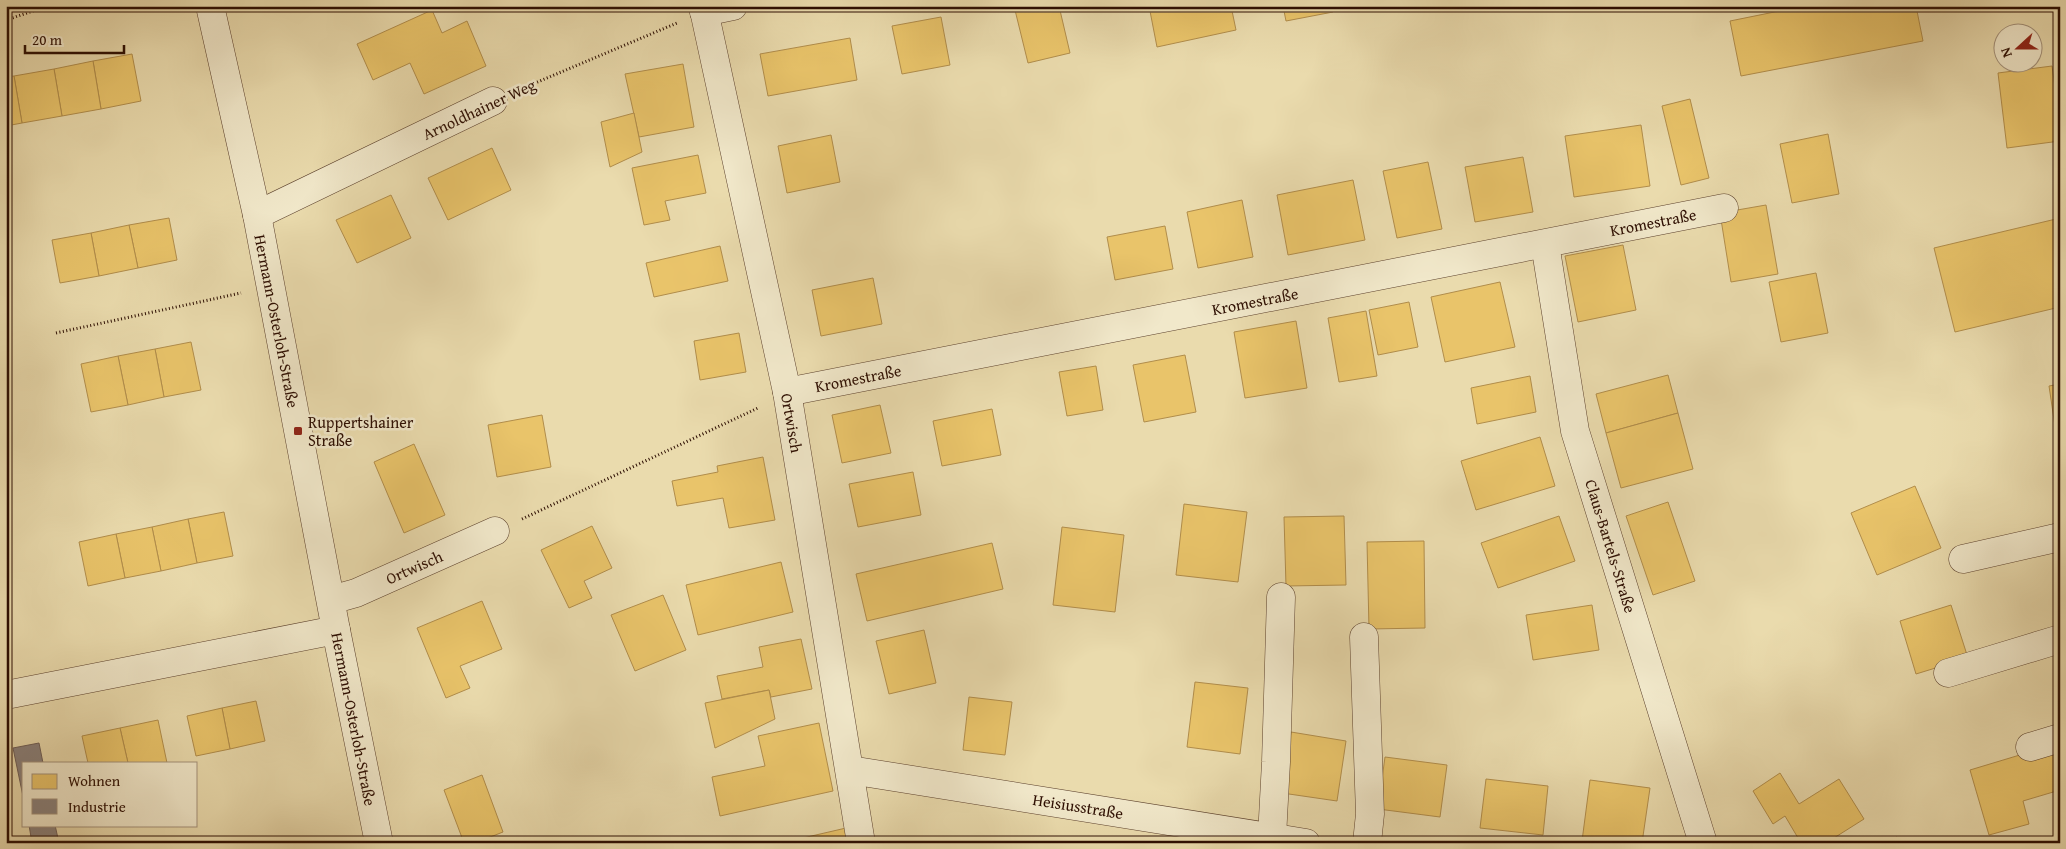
<svg xmlns="http://www.w3.org/2000/svg" width="2066" height="849" font-family="'Gentium Book Plus',serif">
  <style>
    .homes { fill: #e9c46a; stroke: #b18d4b }
    .industry { fill: #8a817c; stroke: #6e5e57 }
    .lines { fill: none; stroke-linecap: round; stroke-linejoin: round }
    .minor-casing { stroke: #5c412d; stroke-width: 29 }
    .path { stroke: #2d0e02; stroke-width: 3; stroke-dasharray: 1 2.5; stroke-linecap: butt }
    .minor { stroke: #f1e8ca; stroke-width: 28 }
    .poi-dot { fill: #8f2418; stroke: #f1e8ca; stroke-width: 2 }
    .labels { text-anchor: middle; stroke-width: 5; stroke-linejoin: round; paint-order: stroke }
    .street-label { font-size: 16px; fill: #2d0e02; stroke: #f1e8ca }
    .poi-label { font-size: 16px; fill: #2d0e02; stroke: #f1e8ca; text-anchor: start }
  </style>
  <rect width="100%" height="100%" fill="#eadbad"/>
  <filter id="stains"><feTurbulence type="fractalNoise" baseFrequency=".004" numOctaves="4"/><feColorMatrix values="0 0 0 0 .2 0 0 0 0 .09 0 0 0 0 .02 0 0 0 .5 -.17"/></filter>
  <radialGradient id="worn" r=".72"><stop offset=".6" stop-color="#630" stop-opacity="0"/><stop offset="1" stop-color="#630" stop-opacity=".3"/></radialGradient>
  <g class="homes">
    <path d="M 1014,6 L 1059,6 L 1070,53 L 1028,63 Z"/>
    <path d="M 1149,6 L 1231,6 L 1236,30 L 1157,47 Z"/>
    <path d="M 1283,6 L 1332,6 L 1333,12 L 1286,21 Z"/>
    <path d="M 1804,6 L 1916,6 L 1923,41 L 1741,76 L 1730,21 Z"/>
    <path d="M 432,10 L 442,33 L 467,21 L 486,66 L 424,94 L 410,63 L 373,80 L 357,44 Z"/>
    <path d="M 941,17 L 950,65 L 902,74 L 892,26 Z"/>
    <path d="M 850,38 L 857,80 L 768,96 L 760,54 Z"/>
    <path d="M 132,54 L 141,101 L 101,109 L 93,61 Z"/>
    <path d="M 93,61 L 101,109 L 62,116 L 54,69 Z"/>
    <path d="M 683,64 L 694,127 L 639,137 L 625,74 Z"/>
    <path d="M 2052,66 L 2060,124 L 2060,141 L 2007,148 L 1998,73 Z"/>
    <path d="M 54,69 L 62,116 L 22,123 L 14,76 Z"/>
    <path d="M 14,76 L 22,123 L 6,126 L 6,77 Z"/>
    <path d="M 1690,99 L 1709,178 L 1681,185 L 1662,106 Z"/>
    <path d="M 634,113 L 642,152 L 610,167 L 601,122 Z"/>
    <path d="M 1641,125 L 1650,186 L 1574,197 L 1565,136 Z"/>
    <path d="M 1828,134 L 1839,194 L 1792,203 L 1780,144 Z"/>
    <path d="M 831,135 L 840,182 L 787,193 L 778,146 Z"/>
    <path d="M 492,148 L 511,190 L 448,220 L 428,178 Z"/>
    <path d="M 698,155 L 706,193 L 665,201 L 670,220 L 644,225 L 632,168 Z"/>
    <path d="M 1523,157 L 1533,212 L 1475,222 L 1465,167 Z"/>
    <path d="M 1428,162 L 1442,229 L 1397,238 L 1383,171 Z"/>
    <path d="M 1353,180 L 1365,240 L 1288,255 L 1277,195 Z"/>
    <path d="M 391,195 L 411,238 L 357,263 L 336,220 Z"/>
    <path d="M 1242,200 L 1253,257 L 1198,268 L 1187,212 Z"/>
    <path d="M 1766,205 L 1778,274 L 1731,282 L 1720,213 Z"/>
    <path d="M 169,218 L 177,260 L 138,268 L 129,225 Z"/>
    <path d="M 2056,219 L 2060,232 L 2060,307 L 1955,332 L 1934,248 Z"/>
    <path d="M 129,225 L 138,268 L 99,276 L 91,233 Z"/>
    <path d="M 1165,226 L 1173,269 L 1115,280 L 1107,237 Z"/>
    <path d="M 91,233 L 99,276 L 60,283 L 52,240 Z"/>
    <path d="M 1623,245 L 1636,310 L 1578,322 L 1565,256 Z"/>
    <path d="M 720,246 L 728,281 L 654,297 L 646,263 Z"/>
    <path d="M 1816,273 L 1828,333 L 1781,342 L 1769,282 Z"/>
    <path d="M 873,278 L 882,324 L 821,336 L 812,290 Z"/>
    <path d="M 1500,282 L 1515,347 L 1445,362 L 1431,297 Z"/>
    <path d="M 1409,302 L 1418,347 L 1378,355 L 1369,310 Z"/>
    <path d="M 1366,311 L 1377,376 L 1339,382 L 1328,318 Z"/>
    <path d="M 1296,321 L 1307,388 L 1245,398 L 1234,332 Z"/>
    <path d="M 739,333 L 746,372 L 700,380 L 694,341 Z"/>
    <path d="M 191,342 L 201,390 L 164,397 L 155,349 Z"/>
    <path d="M 155,349 L 164,397 L 128,405 L 118,356 Z"/>
    <path d="M 1185,355 L 1196,412 L 1144,422 L 1133,365 Z"/>
    <path d="M 118,356 L 128,405 L 91,412 L 81,364 Z"/>
    <path d="M 1096,366 L 1103,410 L 1067,416 L 1059,372 Z"/>
    <path d="M 1668,375 L 1678,413 L 1606,433 L 1596,394 Z"/>
    <path d="M 1530,376 L 1536,412 L 1477,424 L 1471,388 Z"/>
    <path d="M 2060,384 L 2060,433 L 2056,433 L 2049,386 Z"/>
    <path d="M 880,405 L 891,453 L 842,463 L 832,415 Z"/>
    <path d="M 992,409 L 1001,455 L 942,466 L 933,421 Z"/>
    <path d="M 1678,413 L 1693,469 L 1621,488 L 1606,433 Z"/>
    <path d="M 542,415 L 551,467 L 497,477 L 488,425 Z"/>
    <path d="M 2056,433 L 2060,433 L 2060,455 Z"/>
    <path d="M 1540,437 L 1555,486 L 1476,510 L 1461,461 Z"/>
    <path d="M 414,444 L 445,515 L 404,533 L 374,462 Z"/>
    <path d="M 763,457 L 775,520 L 729,528 L 723,498 L 677,506 L 672,481 L 718,472 L 717,466 Z"/>
    <path d="M 913,472 L 921,515 L 858,527 L 849,484 Z"/>
    <path d="M 1915,486 L 1941,548 L 1877,575 L 1851,513 Z"/>
    <path d="M 1668,502 L 1695,581 L 1653,595 L 1626,516 Z"/>
    <path d="M 1184,504 L 1247,512 L 1238,582 L 1176,575 Z"/>
    <path d="M 224,512 L 233,556 L 197,563 L 188,519 Z"/>
    <path d="M 1344,516 L 1346,585 L 1286,586 L 1284,517 Z"/>
    <path d="M 1559,516 L 1575,561 L 1498,588 L 1481,543 Z"/>
    <path d="M 188,519 L 197,563 L 161,571 L 152,527 Z"/>
    <path d="M 592,526 L 612,568 L 584,581 L 592,598 L 569,608 L 541,550 Z"/>
    <path d="M 152,527 L 161,571 L 125,578 L 116,534 Z"/>
    <path d="M 1062,527 L 1124,535 L 1115,612 L 1053,605 Z"/>
    <path d="M 116,534 L 125,578 L 88,586 L 79,542 Z"/>
    <path d="M 1424,541 L 1425,628 L 1369,629 L 1367,542 Z"/>
    <path d="M 992,543 L 1003,589 L 867,621 L 856,574 Z"/>
    <path d="M 781,562 L 793,612 L 698,635 L 686,585 Z"/>
    <path d="M 663,595 L 686,650 L 635,671 L 611,615 Z"/>
    <path d="M 482,601 L 502,649 L 460,666 L 470,688 L 446,698 L 417,628 Z"/>
    <path d="M 1592,605 L 1599,650 L 1533,660 L 1526,615 Z"/>
    <path d="M 1951,605 L 1968,658 L 1916,674 L 1900,621 Z"/>
    <path d="M 924,630 L 936,683 L 889,694 L 876,641 Z"/>
    <path d="M 801,639 L 812,689 L 771,697 L 769,690 L 722,699 L 717,676 L 763,667 L 759,647 Z"/>
    <path d="M 1195,682 L 1248,688 L 1240,754 L 1187,747 Z"/>
    <path d="M 769,690 L 775,719 L 715,748 L 705,703 Z"/>
    <path d="M 969,697 L 1012,702 L 1005,755 L 963,750 Z"/>
    <path d="M 256,701 L 265,741 L 230,749 L 222,708 Z"/>
    <path d="M 222,708 L 230,749 L 196,756 L 187,716 Z"/>
    <path d="M 158,720 L 167,763 L 128,763 L 120,728 Z"/>
    <path d="M 819,723 L 833,791 L 720,816 L 712,777 L 765,766 L 758,736 Z"/>
    <path d="M 120,728 L 128,763 L 88,763 L 82,736 Z"/>
    <path d="M 1291,732 L 1346,741 L 1337,801 L 1282,793 Z"/>
    <path d="M 2053,745 L 2060,768 L 2060,790 L 2023,801 L 2029,824 L 1989,835 L 1970,770 Z"/>
    <path d="M 1385,757 L 1447,765 L 1440,817 L 1378,809 Z"/>
    <path d="M 1780,773 L 1799,804 L 1839,779 L 1864,819 L 1826,843 L 1801,843 L 1785,816 L 1773,824 L 1753,791 Z"/>
    <path d="M 482,775 L 503,832 L 475,843 L 464,843 L 444,790 Z"/>
    <path d="M 1486,779 L 1548,786 L 1543,835 L 1480,828 Z"/>
    <path d="M 1590,780 L 1650,788 L 1642,843 L 1582,841 Z"/>
    <path d="M 846,828 L 849,843 L 790,843 L 790,841 Z"/>
    <path d="M 1897,837 L 1900,843 L 1883,843 Z"/>
  </g>
  <g class="industry">
    <path d="M 39,743 L 43,763 L 24,763 L 24,801 L 13,748 Z"/>
    <path d="M 29,825 L 55,825 L 59,843 L 32,843 Z"/>
  </g>
  <g class="lines">
    <g class="minor-casing">
      <g id="minor">
        <path d="M 210,6 L 257,215 L 336,630 L 379,843"/>
        <path d="M 703,6 L 787,392 L 861,843"/>
        <path d="M 704,12 L 733,6"/>
        <path d="M 257,215 L 493,101"/>
        <path d="M 1545,244 L 1575,431 L 1703,843"/>
        <path d="M 787,392 L 1724,208"/>
        <path d="M 1963,559 L 2060,537"/>
        <path d="M 331,600 L 356,593 L 495,531"/>
        <path d="M 1364,637 L 1370,814 L 1367,843"/>
        <path d="M 1948,673 L 2060,639"/>
        <path d="M 6,695 L 336,630"/>
        <path d="M 2030,747 L 2060,738"/>
        <path d="M 850,770 L 1306,843"/>
        <path d="M 1272,837 L 1276,762 L 1281,597"/>
      </g>
    </g>
    <g class="path">
      <path d="M 6,20 L 48,6"/>
      <path d="M 521,89 L 677,23"/>
      <path d="M 56,333 L 241,293"/>
      <path d="M 522,519 L 758,408"/>
    </g>
    <use href="#minor" class="minor"/>
  </g>
  <rect class="poi-dot" x="293" y="426" width="10" height="10" rx="2.5"/>
  <g class="labels">
    <g class="street-label">
      <text transform="translate(479 109) rotate(-25)" y="6">Arnoldhainer Weg</text>
      <text transform="translate(1653 222) rotate(-11)" y="6">Kromestraße</text>
      <text transform="translate(1255 301) rotate(-11)" y="6">Kromestraße</text>
      <text transform="translate(277 321) rotate(79)" y="6">Hermann-Osterloh-Straße</text>
      <text transform="translate(858 378) rotate(-11)" y="6">Kromestraße</text>
      <text transform="translate(792 423) rotate(80)" y="6">Ortwisch</text>
      <text transform="translate(1611 546) rotate(73)" y="6">Claus-Bartels-Straße</text>
      <text transform="translate(414 567) rotate(-24)" y="6">Ortwisch</text>
      <text transform="translate(354 719) rotate(79)" y="6">Hermann-Osterloh-Straße</text>
      <text transform="translate(1078 806) rotate(9)" y="6">Heisiusstraße</text>
    </g>
    <g class="poi-label">
      <text x="308" y="428">Ruppertshainer<tspan x="308" dy="18">Straße</tspan></text>
    </g>
  </g>
  <rect width="2066" height="849" fill="none" stroke="#eadbad" stroke-width="25"/>
  <rect x="8" y="8" width="2051" height="834" fill="none" stroke="#2d0e02" stroke-width="2.5"/>
  <rect x="12" y="12" width="2041" height="824" fill="none" stroke="#2d0e02"/>
  <rect x="22" y="762" width="175" height="65" fill="#f1e8ca" stroke="#a3917a"/>
  <rect x="32" y="774" width="25" height="15" fill="#e9c46a" stroke="#a3917a"/>
  <text x="68" y="786" font-size="15" fill="#2d0e02">Wohnen</text>
  <rect x="32" y="799" width="25" height="15" fill="#8a817c" stroke="#a3917a"/>
  <text x="68" y="812" font-size="15" fill="#2d0e02">Industrie</text>
  <g transform="translate(2018 48) rotate(249)"><circle r="24" fill="#f1e8ca" stroke="#a3917a"/>
  <path d="M0-4L9 19L0 12L-9 19Z" fill="#8f2418"/>
  <text y="-8" font-size="14" font-weight="bold" text-anchor="middle" fill="#2d0e02">N</text>
  </g>
  <path d="M25 45v8h99v-8" fill="none" stroke="#2d0e02" stroke-width="2.5"/>
  <text x="32" y="45" font-size="15" fill="#2d0e02" stroke="#f1e8ca" stroke-width="4" paint-order="stroke">20 m</text>
  <rect width="100%" height="100%" filter="url(#stains)"/>
  <rect width="100%" height="100%" fill="url(#worn)"/>
</svg>
